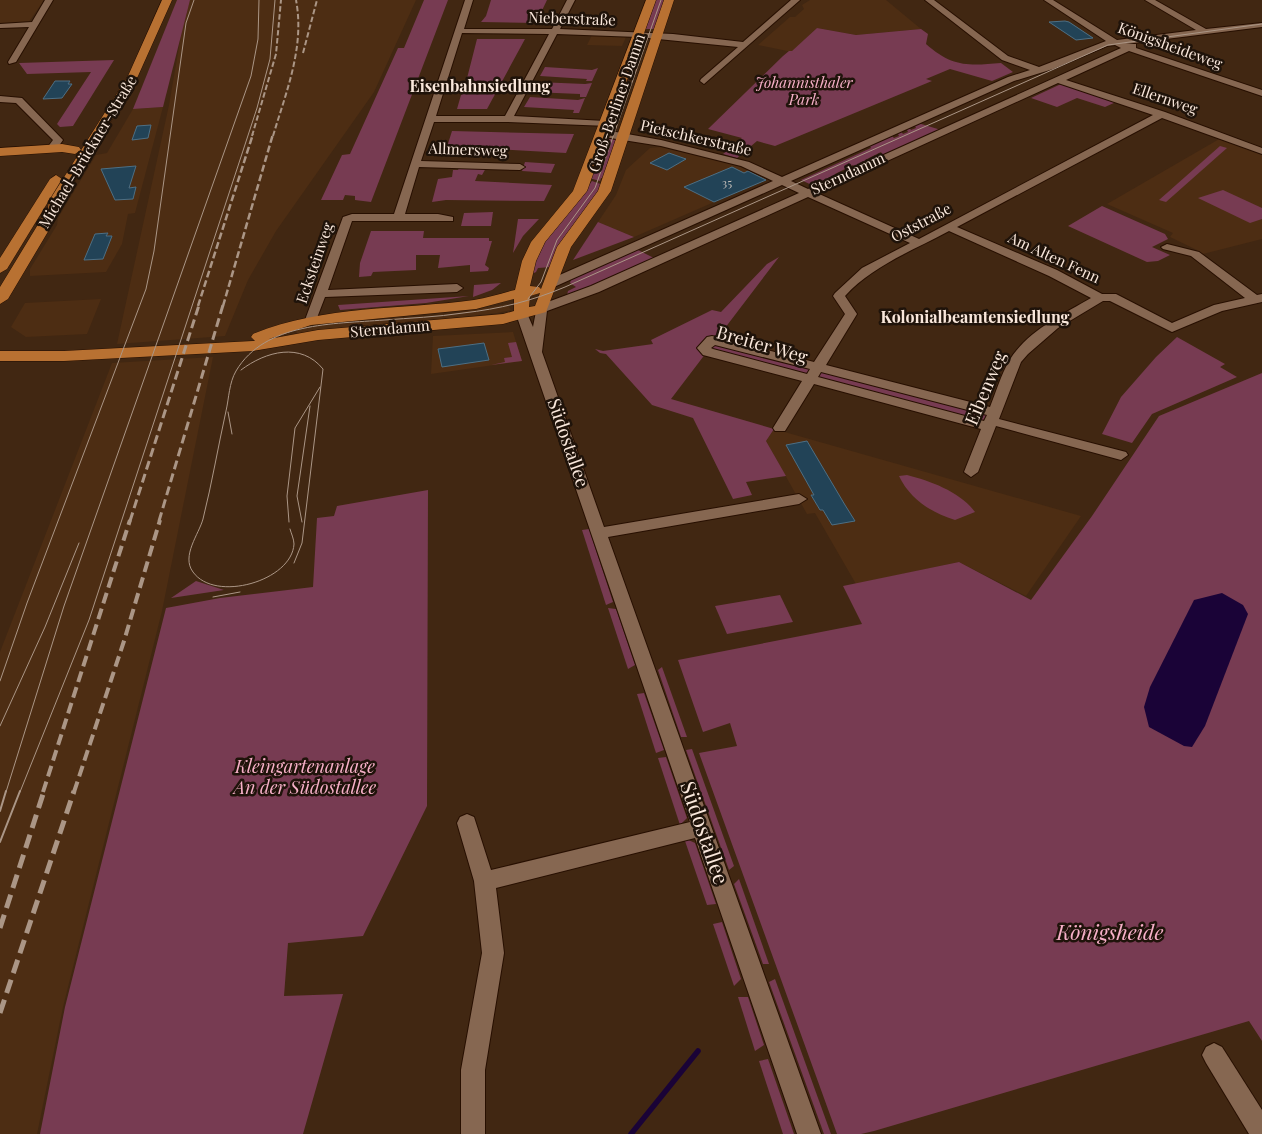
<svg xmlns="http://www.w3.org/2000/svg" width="1262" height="1134" font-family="'Playfair Display',serif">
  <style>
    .built { fill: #4d2d13 }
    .green { fill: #773b52 }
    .water { fill: #1a0337 }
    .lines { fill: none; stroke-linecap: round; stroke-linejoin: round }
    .stream { stroke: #1a0337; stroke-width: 5.5 }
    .building { fill: #224357; stroke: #4d6f84 }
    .minor-casing { stroke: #270f00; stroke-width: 2 }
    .major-casing { stroke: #270f00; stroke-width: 1 }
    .minor { fill: #866751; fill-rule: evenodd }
    .major { fill: #b87132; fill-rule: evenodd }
    .tram-far1 { stroke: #ab9686; stroke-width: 1 }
    .tram { stroke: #ab9686; stroke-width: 2 }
    .rail-far4 { stroke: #ab9686; stroke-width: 2; stroke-dasharray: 5.5 2.5; stroke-linecap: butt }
    .rail-far3 { stroke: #ab9686; stroke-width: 2.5; stroke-dasharray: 7 3; stroke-linecap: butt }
    .rail-far2 { stroke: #ab9686; stroke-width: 3; stroke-dasharray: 9 4.5; stroke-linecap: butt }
    .rail-far1 { stroke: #ab9686; stroke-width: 4; stroke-dasharray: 11 5.5; stroke-linecap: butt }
    .rail { stroke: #ab9686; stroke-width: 5; stroke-dasharray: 14 7; stroke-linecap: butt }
    .labels { text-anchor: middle; stroke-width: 5; stroke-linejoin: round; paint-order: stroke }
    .far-number-label { font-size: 12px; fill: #c3beba }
    .far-street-label { font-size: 15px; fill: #f9e7db; stroke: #1f130a }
    .far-park-label { font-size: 15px; font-style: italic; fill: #f7b0c8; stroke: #1f130a }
    .far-neighbourhood-label { font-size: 16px; font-weight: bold; fill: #f9e7db; stroke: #1f130a }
    .street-label { font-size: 18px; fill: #f9e7db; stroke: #1f130a }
    .park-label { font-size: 18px; font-style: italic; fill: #f7b0c8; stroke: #1f130a }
    .near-street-label { font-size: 21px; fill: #f9e7db; stroke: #1f130a }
    .near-park-label { font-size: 21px; font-style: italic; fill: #f7b0c8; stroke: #1f130a }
  </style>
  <rect width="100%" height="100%" fill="#412712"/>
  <g class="built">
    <path d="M 0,0 L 44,0 L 28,23 L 0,24 Z"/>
    <path d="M 190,0 L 416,0 L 374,92 L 276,231 L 248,280 L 225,336 L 117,344 L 169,105 L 183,24 Z"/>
    <path d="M 810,0 L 886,0 L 921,29 L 856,35 L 817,28 L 792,52 L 758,45 L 790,17 L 795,17 L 804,9 L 802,5 Z"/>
    <path d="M 592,35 L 626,37 L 622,46 L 587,45 Z"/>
    <path d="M 163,107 L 135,213 L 128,214 L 122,244 L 106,272 L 30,276 L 30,269 L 57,225 L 58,218 L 96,155 L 107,153 L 133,109 Z"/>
    <path d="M 1221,138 L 1262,155 L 1262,239 L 1199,255 L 1197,250 L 1170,237 L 1173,233 L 1107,204 Z"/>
    <path d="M 660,147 L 744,167 L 769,178 L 634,237 L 598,222 L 616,195 L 626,170 L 650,148 Z"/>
    <path d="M 101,299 L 87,334 L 26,337 L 11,327 L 25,303 Z"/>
    <path d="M 507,304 L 511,310 L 497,313 L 296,335 L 297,329 L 305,327 L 456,313 Z"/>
    <path d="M 513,332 L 522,361 L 431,374 L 433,336 Z"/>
    <path d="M 213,357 L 162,611 L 63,1007 L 37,1134 L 0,1134 L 0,652 L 112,363 Z"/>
    <path d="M 774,429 L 1081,516 L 1026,596 L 959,562 L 856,584 L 815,513 L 807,514 L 766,441 Z"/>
  </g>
  <g class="green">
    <path d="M 177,0 L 190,0 L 163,107 L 133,109 Z"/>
    <path d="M 424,0 L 448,0 L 371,202 L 355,200 L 355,196 L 345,195 L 343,200 L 321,200 L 342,155 L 350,154 L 398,48 L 404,48 Z"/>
    <path d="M 491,0 L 547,0 L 536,23 L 481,22 L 486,16 Z"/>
    <path d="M 654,0 L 665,0 L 655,29 L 643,29 Z"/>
    <path d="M 817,28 L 856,35 L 921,29 L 928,34 L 926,44 C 952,67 968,66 1001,63 L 1013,72 L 992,81 L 950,69 L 926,79 L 932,81 L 775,146 L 757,141 L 737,158 L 723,154 L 742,138 L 708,129 L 783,56 L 789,51 L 792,51 Z"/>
    <path d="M 477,39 L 525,39 L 487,109 L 457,109 L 461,95 L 463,94 Z"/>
    <path d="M 114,60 L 73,126 L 60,127 L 57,124 L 91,72 L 27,74 L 19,63 Z"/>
    <path d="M 545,67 L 592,70 L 598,68 L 592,81 L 586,81 L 587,79 L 540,76 Z"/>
    <path d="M 537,82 L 585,84 L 592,83 L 586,97 L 580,97 L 580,94 L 532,92 Z"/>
    <path d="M 1061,84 L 1116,102 L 1105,107 L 1077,98 L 1057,107 L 1031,98 Z"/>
    <path d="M 530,97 L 578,100 L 585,98 L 579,113 L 573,113 L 574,110 L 524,107 Z"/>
    <path d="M 918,123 L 941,130 L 883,156 L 881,152 L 865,160 L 865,164 L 855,169 L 853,165 L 835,174 L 836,178 L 816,187 L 801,180 L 871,148 L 869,144 L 891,135 L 894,138 L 899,136 L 897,132 L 900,130 L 903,134 L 908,132 L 906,128 L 909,127 L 911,130 L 916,128 L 914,124 Z"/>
    <path d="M 452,131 L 574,134 L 566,153 L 492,149 L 491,150 L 446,150 Z"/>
    <path d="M 604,138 L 617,140 L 605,178 L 601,178 L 600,181 L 589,178 Z"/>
    <path d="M 1220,146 L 1227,148 L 1166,202 L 1159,200 Z"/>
    <path d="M 525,162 L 555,164 L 551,173 L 522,171 Z"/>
    <path d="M 459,168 L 486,168 L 482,175 L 478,174 L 475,181 L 552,185 L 544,201 L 446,200 L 432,202 L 438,179 L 452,177 L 453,170 L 458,170 Z"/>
    <path d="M 592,181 L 603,185 L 552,267 L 538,268 L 536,272 L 532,274 L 538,255 L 545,241 Z"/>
    <path d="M 1223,190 L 1262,208 L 1262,219 L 1250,223 L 1198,198 Z"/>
    <path d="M 1102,206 L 1165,234 L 1168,239 L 1152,247 L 1170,255 L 1158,261 L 1147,262 L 1068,226 Z"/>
    <path d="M 493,212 L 491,226 L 461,226 L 464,213 Z"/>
    <path d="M 518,219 L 539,219 L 523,236 L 513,253 Z"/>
    <path d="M 598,222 L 634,237 L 573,260 Z"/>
    <path d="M 371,231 L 424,231 L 423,238 L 489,238 L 489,241 L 492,241 L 485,265 L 489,268 L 488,271 L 470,272 L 470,265 L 438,268 L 440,255 L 416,255 L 416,270 L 373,272 L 371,276 L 359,277 L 360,263 Z"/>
    <path d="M 636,249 L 656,259 L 566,299 L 568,291 L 576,287 L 570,283 L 571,280 Z"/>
    <path d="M 779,257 L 671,399 L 774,429 L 766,441 L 786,476 L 746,482 L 752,495 L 733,499 L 693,418 L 652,405 L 606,354 L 600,353 L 595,349 L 603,351 L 653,344 L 651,340 L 712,310 L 721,312 L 767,264 Z"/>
    <path d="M 501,283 L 492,290 L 473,297 L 474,285 Z"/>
    <path d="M 469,296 L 426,303 L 340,310 L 338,305 Z"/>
    <path d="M 1177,337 L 1225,364 L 1220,367 L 1237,377 L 1152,414 L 1132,443 L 1102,434 L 1121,397 L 1156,357 Z"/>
    <path d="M 516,342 L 522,361 L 491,365 L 505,362 L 504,358 L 512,357 L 508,343 Z"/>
    <path d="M 714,344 L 810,368 L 810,369 L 805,375 L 710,350 Z"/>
    <path d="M 822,371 L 986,414 L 987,416 L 985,422 L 817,378 Z"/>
    <path d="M 1262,373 L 1262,1041 L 1249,1021 L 874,1131 L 861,1134 L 837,1134 L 699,753 L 737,746 L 730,723 L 703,732 L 678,660 L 862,624 L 843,586 L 959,562 L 1031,600 L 1092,516 L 1159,416 Z"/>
    <path d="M 907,475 C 931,481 960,492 975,512 L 955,520 C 930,512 910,499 899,476 Z"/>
    <path d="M 428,490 L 427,806 L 363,936 L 288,943 L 284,996 L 343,994 L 303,1134 L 40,1134 L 65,1007 L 166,608 L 220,598 L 313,587 L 317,518 L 334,516 L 337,506 Z"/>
    <path d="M 589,529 L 613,602 L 606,605 L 582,530 Z"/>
    <path d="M 196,581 L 224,590 L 171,598 Z"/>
    <path d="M 780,595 L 793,622 L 727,634 L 715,606 Z"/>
    <path d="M 608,608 L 616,609 L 635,665 L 628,669 Z"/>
    <path d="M 662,667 L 687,737 L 681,737 L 658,670 Z"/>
    <path d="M 644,693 L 664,750 L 656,753 L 637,694 Z"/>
    <path d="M 692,749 L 734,866 L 729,870 L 686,750 Z"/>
    <path d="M 666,757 L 687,818 L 680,825 L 658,758 Z"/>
    <path d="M 684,838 L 695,843 L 716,904 L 707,905 Z"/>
    <path d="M 739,879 L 769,964 L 763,964 L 734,884 Z"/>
    <path d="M 722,922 L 741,979 L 734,986 L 713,924 Z"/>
    <path d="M 775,979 L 831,1134 L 824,1134 L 769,982 Z"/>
    <path d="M 738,997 L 748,997 L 764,1045 L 755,1051 Z"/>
    <path d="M 768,1059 L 794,1134 L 783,1134 L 759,1061 Z"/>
  </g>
  <path class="water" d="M 1222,593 L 1243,605 L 1248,614 L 1205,726 L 1192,747 L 1184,746 L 1149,727 L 1144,707 L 1150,687 L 1194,600 Z"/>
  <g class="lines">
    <path class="stream" d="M 631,1134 L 698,1051"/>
  </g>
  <g class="building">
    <path d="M 1065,21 L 1069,22 L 1093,38 L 1076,40 L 1049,22 Z"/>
    <path d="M 55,81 L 70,81 L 68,84 L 72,84 L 62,98 L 43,99 Z"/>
    <path d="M 151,125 L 148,138 L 132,140 L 137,126 Z"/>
    <path d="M 669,153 L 686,159 L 667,170 L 650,163 Z"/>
    <path d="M 136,166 L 129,188 L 136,187 L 133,199 L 115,200 L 101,169 Z"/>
    <path d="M 732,167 L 744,173 L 748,171 L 766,180 L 714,202 L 684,187 Z"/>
    <path d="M 108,233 L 106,236 L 112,236 L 103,259 L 84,260 L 95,234 Z"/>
    <path d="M 484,343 L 489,360 L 442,367 L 438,349 Z"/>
    <path d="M 807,441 L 845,505 L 855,521 L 832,525 L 823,510 L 820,510 L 811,495 L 814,495 L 786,445 Z"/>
  </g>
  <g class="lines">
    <g class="minor-casing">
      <g id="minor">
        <path d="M 45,0 L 53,0 L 16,62 L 9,64 L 8,62 L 29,27 L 0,28 L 0,24 L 32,22 Z"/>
        <path d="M 465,0 L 473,0 L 464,29 L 552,29 L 567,0 L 575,0 L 560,29 L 673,34 L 743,42 L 791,0 L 800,0 L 704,84 L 700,81 L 701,79 L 738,47 L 638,37 L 557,34 L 514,116 L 605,121 L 610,124 L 608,126 L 508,122 L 434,122 L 421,161 L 520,164 L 525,167 L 520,170 L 419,167 L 405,214 L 438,214 L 453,217 L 453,221 L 352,221 L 328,290 L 457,284 L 463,288 L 457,292 L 325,297 L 315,323 L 307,323 L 305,320 L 343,217 L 352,214 L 394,214 ZM 462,33 L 549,34 L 505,116 L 436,116 Z"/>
        <path d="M 925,0 L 934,0 L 1008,56 L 1039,67 L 1106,41 L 1044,0 L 1053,0 L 1117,40 L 1196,30 L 1145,0 L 1155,0 L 1206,29 L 1262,23 L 1262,27 L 1126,44 L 1136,44 L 1136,48 L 1262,90 L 1262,96 L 1129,51 L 1066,80 L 1165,112 L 1262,148 L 1262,154 L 1162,118 L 957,227 L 1057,270 L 1102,294 L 1116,294 L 1172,323 L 1214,305 L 1245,298 L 1191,256 L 1163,249 L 1161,247 L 1167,244 L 1199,252 L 1257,295 L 1262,294 L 1262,302 L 1222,311 L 1172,332 L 1110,301 L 1103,301 L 1058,328 L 1028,354 L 1021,362 L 999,419 L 1126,452 L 1128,455 L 1121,460 L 996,426 L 978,472 L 971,477 L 964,472 L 981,429 L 814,384 L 785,431 L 775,431 L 773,428 L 802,381 L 703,355 L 697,348 L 707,337 L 712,336 L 814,362 L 845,314 L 833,296 L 835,293 L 862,268 L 910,243 L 808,197 L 599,292 L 547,311 L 542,352 L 604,527 L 799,494 L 807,499 L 799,504 L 608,537 L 821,1134 L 797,1134 L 695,838 L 496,888 L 504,953 L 485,1070 L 485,1134 L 461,1134 L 461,1070 L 482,953 L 474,881 L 457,823 L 460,817 L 467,814 L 474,817 L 491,870 L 690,822 L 516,314 L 518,311 L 526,311 L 533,327 L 537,306 L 591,286 L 799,193 L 782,185 L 554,287 L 546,287 L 544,284 L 546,281 L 773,181 L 741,166 L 661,146 L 604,137 L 597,131 L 599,129 L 661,140 L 749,162 L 782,177 L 1008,77 L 1030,70 L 1002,60 ZM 1115,45 L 1121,48 L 808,189 L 791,181 L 1014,81 L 1053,69 L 1107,46 ZM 1058,83 L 1153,115 L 919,239 L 817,193 ZM 949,231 L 1049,276 L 1091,298 C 1062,315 1027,331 1009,361 C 1001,375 996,392 990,407 L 826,365 L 857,314 L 845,296 C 872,266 914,250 949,231 ZM 715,345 L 810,369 L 807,374 L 713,349 L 711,348 ZM 821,372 L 987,415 L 984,421 L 818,377 Z"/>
        <path d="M 0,96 L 22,98 L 63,140 L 56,150 L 48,150 L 47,148 L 53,140 L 16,103 L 0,102 Z"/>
        <path d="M 1214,1043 L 1222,1047 L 1262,1110 L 1262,1134 L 1249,1134 L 1206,1063 L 1202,1055 L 1206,1047 Z"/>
      </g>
    </g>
    <g class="major-casing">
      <g id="major">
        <path d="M 162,0 L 172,0 L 138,76 L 63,201 L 62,208 L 8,299 L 0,304 L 0,287 L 48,208 L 49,201 L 128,76 Z"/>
        <path d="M 646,0 L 656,0 L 587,191 L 545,242 L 536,261 L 530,286 L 539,287 L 541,289 L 557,247 L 598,191 L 664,0 L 674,0 L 611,191 L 571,247 L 546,312 L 503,324 L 318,340 L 253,351 L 64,361 L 0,361 L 0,351 L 64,351 L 253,341 L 255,341 L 251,337 L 253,334 C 324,305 400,310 474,300 C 488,298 502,293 515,290 L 522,261 L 531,242 L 573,191 ZM 540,293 L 535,306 L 529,307 L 530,296 ZM 514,299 L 514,311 L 503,314 L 318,330 L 269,339 L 311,325 L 476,309 Z"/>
        <path d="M 62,144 L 79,147 L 81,150 L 75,154 L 62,152 L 0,156 L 0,148 Z"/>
        <path d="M 56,175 L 62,179 L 7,269 L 0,273 L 0,258 L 50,179 Z"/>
      </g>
    </g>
    <use href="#minor" class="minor"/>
    <use href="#major" class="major"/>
    <g class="tram-far1">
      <path d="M 528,299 L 541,282 L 557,240 L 595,188 L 661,0"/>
      <path d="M 241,370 C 266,351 301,342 323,369 L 302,543 L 294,563"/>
      <path d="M 228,412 L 232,434"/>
      <path d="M 289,522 L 287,496 L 295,428 L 320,387"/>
      <path d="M 302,522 L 297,496 L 310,406"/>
      <path d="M 290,529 C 291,533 294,539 294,544 C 292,581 215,603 193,572 C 181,556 199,534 203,519 C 212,483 218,447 226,411 C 229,398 229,383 236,371 C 265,322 334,324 384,320 C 410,318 437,317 463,313 C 499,309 532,301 565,287 L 1108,45 L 1262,24"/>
      <path d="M 213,597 L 240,592"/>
      <path d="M 0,681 L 27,603 L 146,289 L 154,251 L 186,23 L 194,0"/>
      <path d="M 0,726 L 45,627 L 79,543"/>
      <path d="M 6,792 L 64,606 L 251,76 L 258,39 L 259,0"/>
      <path d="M 20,792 L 89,620 L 257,108 L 270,59 L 275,0"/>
    </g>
    <g class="tram">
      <path d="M 0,811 L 6,791"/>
      <path d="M 0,842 L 20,791"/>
    </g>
    <g class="rail-far4">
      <path d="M 303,53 L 317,0"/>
      <path d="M 252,136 L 276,54 L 281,0"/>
      <path d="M 273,136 C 286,92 305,47 296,0"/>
    </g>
    <g class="rail-far3">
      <path d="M 198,306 L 253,134"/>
      <path d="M 223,306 L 273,134"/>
    </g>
    <g class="rail-far2">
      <path d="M 130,521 L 199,305"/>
      <path d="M 159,521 L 223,305"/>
    </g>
    <g class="rail-far1">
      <path d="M 43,792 L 130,520"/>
      <path d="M 74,792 L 124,641 L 160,520"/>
    </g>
    <g class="rail">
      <path d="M 0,928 L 44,791"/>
      <path d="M 0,1013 L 74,791"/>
    </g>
  </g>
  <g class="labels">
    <g class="far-number-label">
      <text x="727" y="187">35</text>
    </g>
    <g class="far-street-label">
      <text transform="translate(572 19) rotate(2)" y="5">Nieberstraße</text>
      <text transform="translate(1170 46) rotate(20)" y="5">Königsheideweg</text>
      <text transform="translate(1165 99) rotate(19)" y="5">Ellernweg</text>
      <text transform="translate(617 103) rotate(-71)" y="5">Groß-Berliner Damm</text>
      <text transform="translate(696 138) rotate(13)" y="5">Pietschkerstraße</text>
      <text transform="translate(468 150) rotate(2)" y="5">Allmersweg</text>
      <text transform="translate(88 152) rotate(-59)" y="5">Michael-Brückner-Straße</text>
      <text transform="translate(848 174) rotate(-25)" y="5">Sterndamm</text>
      <text transform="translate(921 223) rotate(-28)" y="5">Oststraße</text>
      <text transform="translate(1054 258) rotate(25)" y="5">Am Alten Fenn</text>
      <text transform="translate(315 263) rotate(-71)" y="5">Ecksteinweg</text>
      <text transform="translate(390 329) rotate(-5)" y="5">Sterndamm</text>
    </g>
    <g class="far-park-label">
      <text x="804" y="88">Johannisthaler<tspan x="804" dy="17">Park</tspan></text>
    </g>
    <g class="far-neighbourhood-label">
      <text x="480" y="92">Eisenbahnsiedlung</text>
      <text x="975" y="323">Kolonialbeamtensiedlung</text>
    </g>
    <g class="street-label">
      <text transform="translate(762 345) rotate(16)" y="6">Breiter Weg</text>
      <text transform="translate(986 388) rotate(-67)" y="6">Eibenweg</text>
      <text transform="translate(568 443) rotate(71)" y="6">Südostallee</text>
    </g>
    <g class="park-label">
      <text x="305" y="773">Kleingartenanlage<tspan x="305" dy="21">An der Südostallee</tspan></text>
    </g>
    <g class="near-street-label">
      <text transform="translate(704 833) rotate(71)" y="7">Südostallee</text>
    </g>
    <g class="near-park-label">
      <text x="1110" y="940">Königsheide</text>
    </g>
  </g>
</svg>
